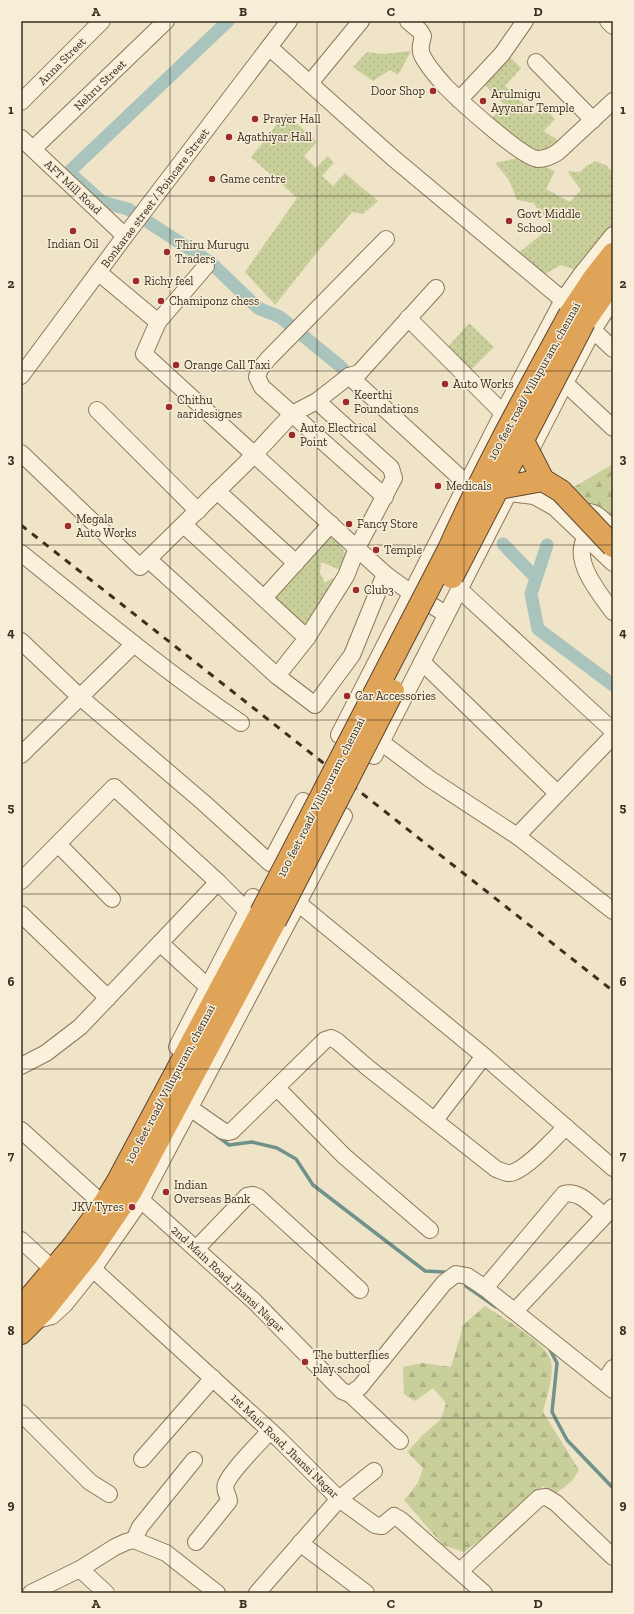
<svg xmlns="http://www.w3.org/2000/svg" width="634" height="1614" font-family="'Zilla Slab',serif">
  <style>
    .grass { fill: url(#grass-dots) }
    .forest { fill: url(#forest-firs) }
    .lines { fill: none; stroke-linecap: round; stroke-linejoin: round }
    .stream { stroke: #6f938a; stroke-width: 3.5 }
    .canal { stroke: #a9c4bc; stroke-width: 13 }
    .minor-casing { stroke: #8d765c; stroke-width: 18 }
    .highway-casing { stroke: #5b4430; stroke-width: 24 }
    .minor { stroke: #faf1dc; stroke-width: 16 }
    .highway { stroke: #e0a458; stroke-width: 22 }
    .rail { stroke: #3d2e20; stroke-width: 3; stroke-dasharray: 7 7; stroke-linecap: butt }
    .highway-bridge-casing { stroke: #5b4430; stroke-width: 24; stroke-linecap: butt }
    .highway-bridge { stroke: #e0a458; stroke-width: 22 }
    .grid { fill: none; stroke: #3d2e20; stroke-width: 1; stroke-opacity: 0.55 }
    .poi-dot { fill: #9e2a2b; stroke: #f7eed8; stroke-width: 1.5 }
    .labels { text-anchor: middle; stroke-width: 3; stroke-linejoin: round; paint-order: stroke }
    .street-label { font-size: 12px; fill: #3d2e20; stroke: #f7eed8 }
    .poi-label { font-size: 12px; fill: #3d2e20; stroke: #f7eed8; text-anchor: start }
    .neatline { fill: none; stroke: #3d2e20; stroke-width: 1.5 }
    .grid-label { font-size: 13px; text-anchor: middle; font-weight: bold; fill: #3d2e20 }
  </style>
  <defs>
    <pattern id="grass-dots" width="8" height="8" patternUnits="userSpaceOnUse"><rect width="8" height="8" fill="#c9cf9b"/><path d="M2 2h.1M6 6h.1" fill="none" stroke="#aeb285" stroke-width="1.8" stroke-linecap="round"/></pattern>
    <pattern id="forest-firs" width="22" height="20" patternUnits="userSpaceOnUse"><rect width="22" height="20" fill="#c9cf9b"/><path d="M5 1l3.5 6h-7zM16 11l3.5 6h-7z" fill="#aeb285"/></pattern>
  </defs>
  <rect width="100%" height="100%" fill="#f0e4c8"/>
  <g class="grass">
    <path d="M 411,51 L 398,75 L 390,70 L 373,81 L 353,67 L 367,52 L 383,54 Z"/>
    <path d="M 507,54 L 521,68 L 505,86 L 534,114 L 543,106 L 555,119 L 544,131 L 563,144 L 543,155 L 520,145 L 491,119 L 505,105 L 482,82 Z"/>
    <path d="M 286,113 L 317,142 L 304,156 L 316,168 L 328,156 L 334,163 L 322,176 L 333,186 L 345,173 L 378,201 L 363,214 L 352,212 L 314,256 L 275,305 L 245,272 L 297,198 L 251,157 Z"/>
    <path d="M 522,157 L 555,171 L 546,189 L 570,202 L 581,190 L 567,171 L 580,172 L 586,166 L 596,161 L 607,166 L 613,174 L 613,225 L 607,228 L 576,270 L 561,265 L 545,274 L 530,267 L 516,255 L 549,228 L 546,218 L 533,203 L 517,200 L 509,180 L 495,163 Z"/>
    <path d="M 469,323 L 494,347 L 471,370 L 448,347 Z"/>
    <path d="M 328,537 L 335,539 L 347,555 L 340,570 L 321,562 L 320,573 L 325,583 L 332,578 L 336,583 L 306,628 L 269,598 Z"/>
  </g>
  <g class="forest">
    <path d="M 613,464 L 613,527 L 574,487 Z"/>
    <path d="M 485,1306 C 500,1316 548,1344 551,1361 C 554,1378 547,1395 543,1412 L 579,1470 L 572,1481 L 554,1495 L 543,1486 L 493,1530 L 464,1552 L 443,1545 L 404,1500 L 418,1483 L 423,1468 L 407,1452 L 423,1435 L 441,1419 L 446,1403 L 433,1388 L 415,1401 L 404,1394 L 403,1367 L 422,1363 L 451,1367 L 461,1334 L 462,1326 Z"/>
  </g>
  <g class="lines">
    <g class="stream">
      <path d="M 216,1135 L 229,1145 L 252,1142 L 277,1148 L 296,1159 L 313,1185 L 425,1271 L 444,1272"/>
      <path d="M 466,1286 L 496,1307"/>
      <path d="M 548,1346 L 557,1363 L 552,1412 L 567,1440 L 613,1488"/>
    </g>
    <g class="canal">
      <path d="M 228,21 L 69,172 L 102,202 L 128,209 L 210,262 L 258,308 L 280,317 L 340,366 L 355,382"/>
      <path d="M 503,544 L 536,578"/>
      <path d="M 547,545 L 531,594 L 538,629 L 613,685"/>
    </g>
    <g class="minor-casing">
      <g id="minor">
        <path d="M 408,21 L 420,31 L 423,36 C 421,44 419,50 423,57 C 428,67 438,78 445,86 C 459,100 522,158 538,159 C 546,159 552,156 558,152 L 613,101"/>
        <path d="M 608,21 L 613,26"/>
        <path d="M 269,47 L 392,157 L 563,300"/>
        <path d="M 536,62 L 593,120"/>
        <path d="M 310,83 L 361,21"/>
        <path d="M 459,100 L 502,54 L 525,21"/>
        <path d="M 21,102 L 102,21"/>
        <path d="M 21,138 L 125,236"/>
        <path d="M 33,149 L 166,21"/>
        <path d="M 98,272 L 158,322 L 144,354 L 385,574 L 411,593 L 446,614"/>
        <path d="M 408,318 L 503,413"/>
        <path d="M 158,322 L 206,266"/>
        <path d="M 593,330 L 613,349"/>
        <path d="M 21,376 L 125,236 L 289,21"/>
        <path d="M 349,376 L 467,484"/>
        <path d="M 565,383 L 613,428"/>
        <path d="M 97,410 L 198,511"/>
        <path d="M 21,453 L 140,567 L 254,455 L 292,414 L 317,401 L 349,376 L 359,373 L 436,288"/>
        <path d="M 217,491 L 296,563"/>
        <path d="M 509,493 L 534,496 L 554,507 L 613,563"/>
        <path d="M 385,497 L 262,387 L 257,377 L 260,369 L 268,359 L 386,239"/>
        <path d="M 587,512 C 597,511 606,523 613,530"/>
        <path d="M 184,525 L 307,638"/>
        <path d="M 586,537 C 571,560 599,593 613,612"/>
        <path d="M 21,553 C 93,611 164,671 241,723"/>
        <path d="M 149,560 L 277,676 L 315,705 L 352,655 L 385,574"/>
        <path d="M 459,589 L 610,728 L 613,733"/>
        <path d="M 264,598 L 331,524"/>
        <path d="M 21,641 L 80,697 L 204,803 L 270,863 L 303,801"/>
        <path d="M 422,662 L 557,793"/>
        <path d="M 277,676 L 307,638 L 346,576 L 357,548 L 394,478 L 391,468 L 317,401"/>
        <path d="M 339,735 L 503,413 L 563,300 L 580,276 L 613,235"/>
        <path d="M 381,742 L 430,779 L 517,836 L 613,911"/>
        <path d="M 21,755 L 134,644"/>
        <path d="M 374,756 L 565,383 L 593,330 L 613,299"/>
        <path d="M 517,836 L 610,739 L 613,734"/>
        <path d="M 58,844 L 112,899"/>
        <path d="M 21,881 L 114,787 L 218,882 L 247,911"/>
        <path d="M 298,903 L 484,1056 L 613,1168"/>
        <path d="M 21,914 L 108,998"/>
        <path d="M 160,943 L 208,987"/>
        <path d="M 177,1047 L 247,911 L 253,897"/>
        <path d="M 21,1066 L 46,1053 L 80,1027 L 218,882"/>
        <path d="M 277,1088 L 344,1156 L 430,1230"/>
        <path d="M 190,1108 L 223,1131 L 228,1132 L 232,1131 L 325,1040 L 331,1038 L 337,1041 L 367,1067 L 496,1169 C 502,1171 508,1175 514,1172 C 531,1165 552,1140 566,1127"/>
        <path d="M 435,1120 L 484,1056"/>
        <path d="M 21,1130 L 96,1198"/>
        <path d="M 141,1200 L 255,1302 L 342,1391 L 350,1394 L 400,1441"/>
        <path d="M 21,1240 L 46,1263"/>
        <path d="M 196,1249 L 247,1196 L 253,1195 L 258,1197 L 360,1290"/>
        <path d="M 93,1269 L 279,1439 L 339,1499 L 375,1525 L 382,1526 L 394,1516 L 401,1520 L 484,1593"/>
        <path d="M 485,1288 L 564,1194 C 580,1190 592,1206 604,1216"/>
        <path d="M 515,1311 L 613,1207"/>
        <path d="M 33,1321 L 52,1316 L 65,1304 L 93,1269 L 141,1200 L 344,816"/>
        <path d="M 604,1382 L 613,1368"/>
        <path d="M 350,1394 L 360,1387 L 444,1283 L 456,1274 L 467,1276 L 485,1288 L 613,1390"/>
        <path d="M 21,1413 L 90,1482 L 109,1494"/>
        <path d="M 142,1459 L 213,1378"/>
        <path d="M 134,1540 L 140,1527 L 194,1460"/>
        <path d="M 196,1542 L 229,1501 C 229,1495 223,1491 226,1484 C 230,1472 260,1442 270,1431"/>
        <path d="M 300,1543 L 366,1593"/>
        <path d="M 80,1569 L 106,1593"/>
        <path d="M 460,1571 L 539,1498 L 546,1497 L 556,1503 L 613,1557"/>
        <path d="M 31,1593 L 80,1569 L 115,1547 L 126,1542 L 134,1540 L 166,1553 L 217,1593"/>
        <path d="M 257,1593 L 339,1499 L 374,1471"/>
      </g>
    </g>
    <g class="highway-casing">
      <g id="highway">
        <path d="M 570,314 L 594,278 L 613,254"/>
        <path d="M 584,322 L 613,280"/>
        <path d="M 21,1308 L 74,1245 L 104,1204 L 118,1181 L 261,913"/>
        <path d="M 21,1333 L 44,1310 L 87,1256 L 131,1191 L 275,921"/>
      </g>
    </g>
    <use href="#minor" class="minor"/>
    <use href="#highway" class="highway"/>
    <path class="rail" d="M 21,525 L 613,991"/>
    <g class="highway-bridge-casing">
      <g id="highway-bridge">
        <path d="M 523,441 L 543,480 L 561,491 L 613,546"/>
        <path d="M 499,488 L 543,480"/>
        <path d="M 452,577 L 584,322"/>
        <path d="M 261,913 L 449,549 C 485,468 528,391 570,314"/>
        <path d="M 275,921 L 393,691"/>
      </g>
    </g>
    <use href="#highway-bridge" class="highway-bridge"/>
  </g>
  <path class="grid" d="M 170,21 L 170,1593M 317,21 L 317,1593M 464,21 L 464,1593M 21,196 L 613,196M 21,371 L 613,371M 21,545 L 613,545M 21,720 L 613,720M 21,894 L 613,894M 21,1069 L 613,1069M 21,1243 L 613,1243M 21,1418 L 613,1418"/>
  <g class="poi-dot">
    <circle cx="433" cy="91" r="4"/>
    <circle cx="483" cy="101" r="4"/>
    <circle cx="255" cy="119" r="4"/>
    <circle cx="229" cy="137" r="4"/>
    <circle cx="212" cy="179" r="4"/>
    <circle cx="509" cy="221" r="4"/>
    <circle cx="73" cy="231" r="4"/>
    <circle cx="167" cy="252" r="4"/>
    <circle cx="136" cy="281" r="4"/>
    <circle cx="161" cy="301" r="4"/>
    <circle cx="176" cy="365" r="4"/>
    <circle cx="445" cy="384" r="4"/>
    <circle cx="346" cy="402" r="4"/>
    <circle cx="169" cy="407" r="4"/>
    <circle cx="292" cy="435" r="4"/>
    <circle cx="438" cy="486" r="4"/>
    <circle cx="349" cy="524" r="4"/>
    <circle cx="68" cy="526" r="4"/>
    <circle cx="376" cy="550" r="4"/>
    <circle cx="356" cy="590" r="4"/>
    <circle cx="347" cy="696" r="4"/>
    <circle cx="166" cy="1192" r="4"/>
    <circle cx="132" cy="1207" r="4"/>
    <circle cx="305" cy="1362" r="4"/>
  </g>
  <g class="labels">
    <g class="street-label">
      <text transform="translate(62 61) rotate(-45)" y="4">Anna Street</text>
      <text transform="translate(100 85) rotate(-44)" y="4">Nehru Street</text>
      <text transform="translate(73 187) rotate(43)" y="4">AFT Mill Road</text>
      <text transform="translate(155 198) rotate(-53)" y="4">Bonkarae street / Poincare Street</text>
      <text transform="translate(534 381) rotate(-61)" y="4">100 feet road/ Villupuram, chennai</text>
      <text transform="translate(321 797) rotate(-63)" y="4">100 feet road/ Villupuram, chennai</text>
      <text transform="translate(170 1084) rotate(-62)" y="4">100 feet road/ Villupuram, chennai</text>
      <text transform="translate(228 1279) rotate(43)" y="4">2nd Main Road, Jhansi Nagar</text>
      <text transform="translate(285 1446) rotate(44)" y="4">1st Main Road, Jhansi Nagar</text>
    </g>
    <g class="poi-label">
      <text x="425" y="95" text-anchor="end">Door Shop</text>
      <text x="491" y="98">Arulmigu<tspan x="491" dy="14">Ayyanar Temple</tspan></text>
      <text x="263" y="123">Prayer Hall</text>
      <text x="237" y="141">Agathiyar Hall</text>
      <text x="220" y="183">Game centre</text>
      <text x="517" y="218">Govt Middle<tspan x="517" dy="14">School</tspan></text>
      <text x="73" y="248" text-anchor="middle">Indian Oil</text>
      <text x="175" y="249">Thiru Murugu<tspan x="175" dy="14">Traders</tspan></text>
      <text x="144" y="285">Richy feel</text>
      <text x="169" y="305">Chamiponz chess</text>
      <text x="184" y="369">Orange Call Taxi</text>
      <text x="453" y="388">Auto Works</text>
      <text x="354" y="399">Keerthi<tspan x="354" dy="14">Foundations</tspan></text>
      <text x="177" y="404">Chithu<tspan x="177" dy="14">aaridesignes</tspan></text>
      <text x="300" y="432">Auto Electrical<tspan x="300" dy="14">Point</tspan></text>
      <text x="446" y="490">Medicals</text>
      <text x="76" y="523">Megala<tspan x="76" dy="14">Auto Works</tspan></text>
      <text x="357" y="528">Fancy Store</text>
      <text x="384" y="554">Temple</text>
      <text x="364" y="594">Club3</text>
      <text x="355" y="700">Car Accessories</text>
      <text x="174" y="1189">Indian<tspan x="174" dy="14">Overseas Bank</tspan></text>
      <text x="124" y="1211" text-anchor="end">JKV Tyres</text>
      <text x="313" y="1359">The butterflies<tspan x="313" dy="14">play school</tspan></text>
    </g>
  </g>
  <rect width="634" height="1614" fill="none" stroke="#f7eed8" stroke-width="44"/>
  <rect x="22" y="22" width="590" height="1570" class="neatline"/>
  <g class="grid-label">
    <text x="96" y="16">A</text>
    <text x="243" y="16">B</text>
    <text x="391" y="16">C</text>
    <text x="538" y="16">D</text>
    <text x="11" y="114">1</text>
    <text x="623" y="114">1</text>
    <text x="11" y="288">2</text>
    <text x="623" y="288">2</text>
    <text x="11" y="463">3</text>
    <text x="623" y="463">3</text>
    <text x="11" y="637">4</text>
    <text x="623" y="637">4</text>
    <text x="11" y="812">5</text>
    <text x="623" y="812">5</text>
    <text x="11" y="986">6</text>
    <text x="623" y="986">6</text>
    <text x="11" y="1160">7</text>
    <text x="623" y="1160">7</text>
    <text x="11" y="1335">8</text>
    <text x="623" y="1335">8</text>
    <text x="11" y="1509">9</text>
    <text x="623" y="1509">9</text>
    <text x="96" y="1608">A</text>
    <text x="243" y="1608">B</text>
    <text x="391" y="1608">C</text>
    <text x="538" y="1608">D</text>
  </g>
</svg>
